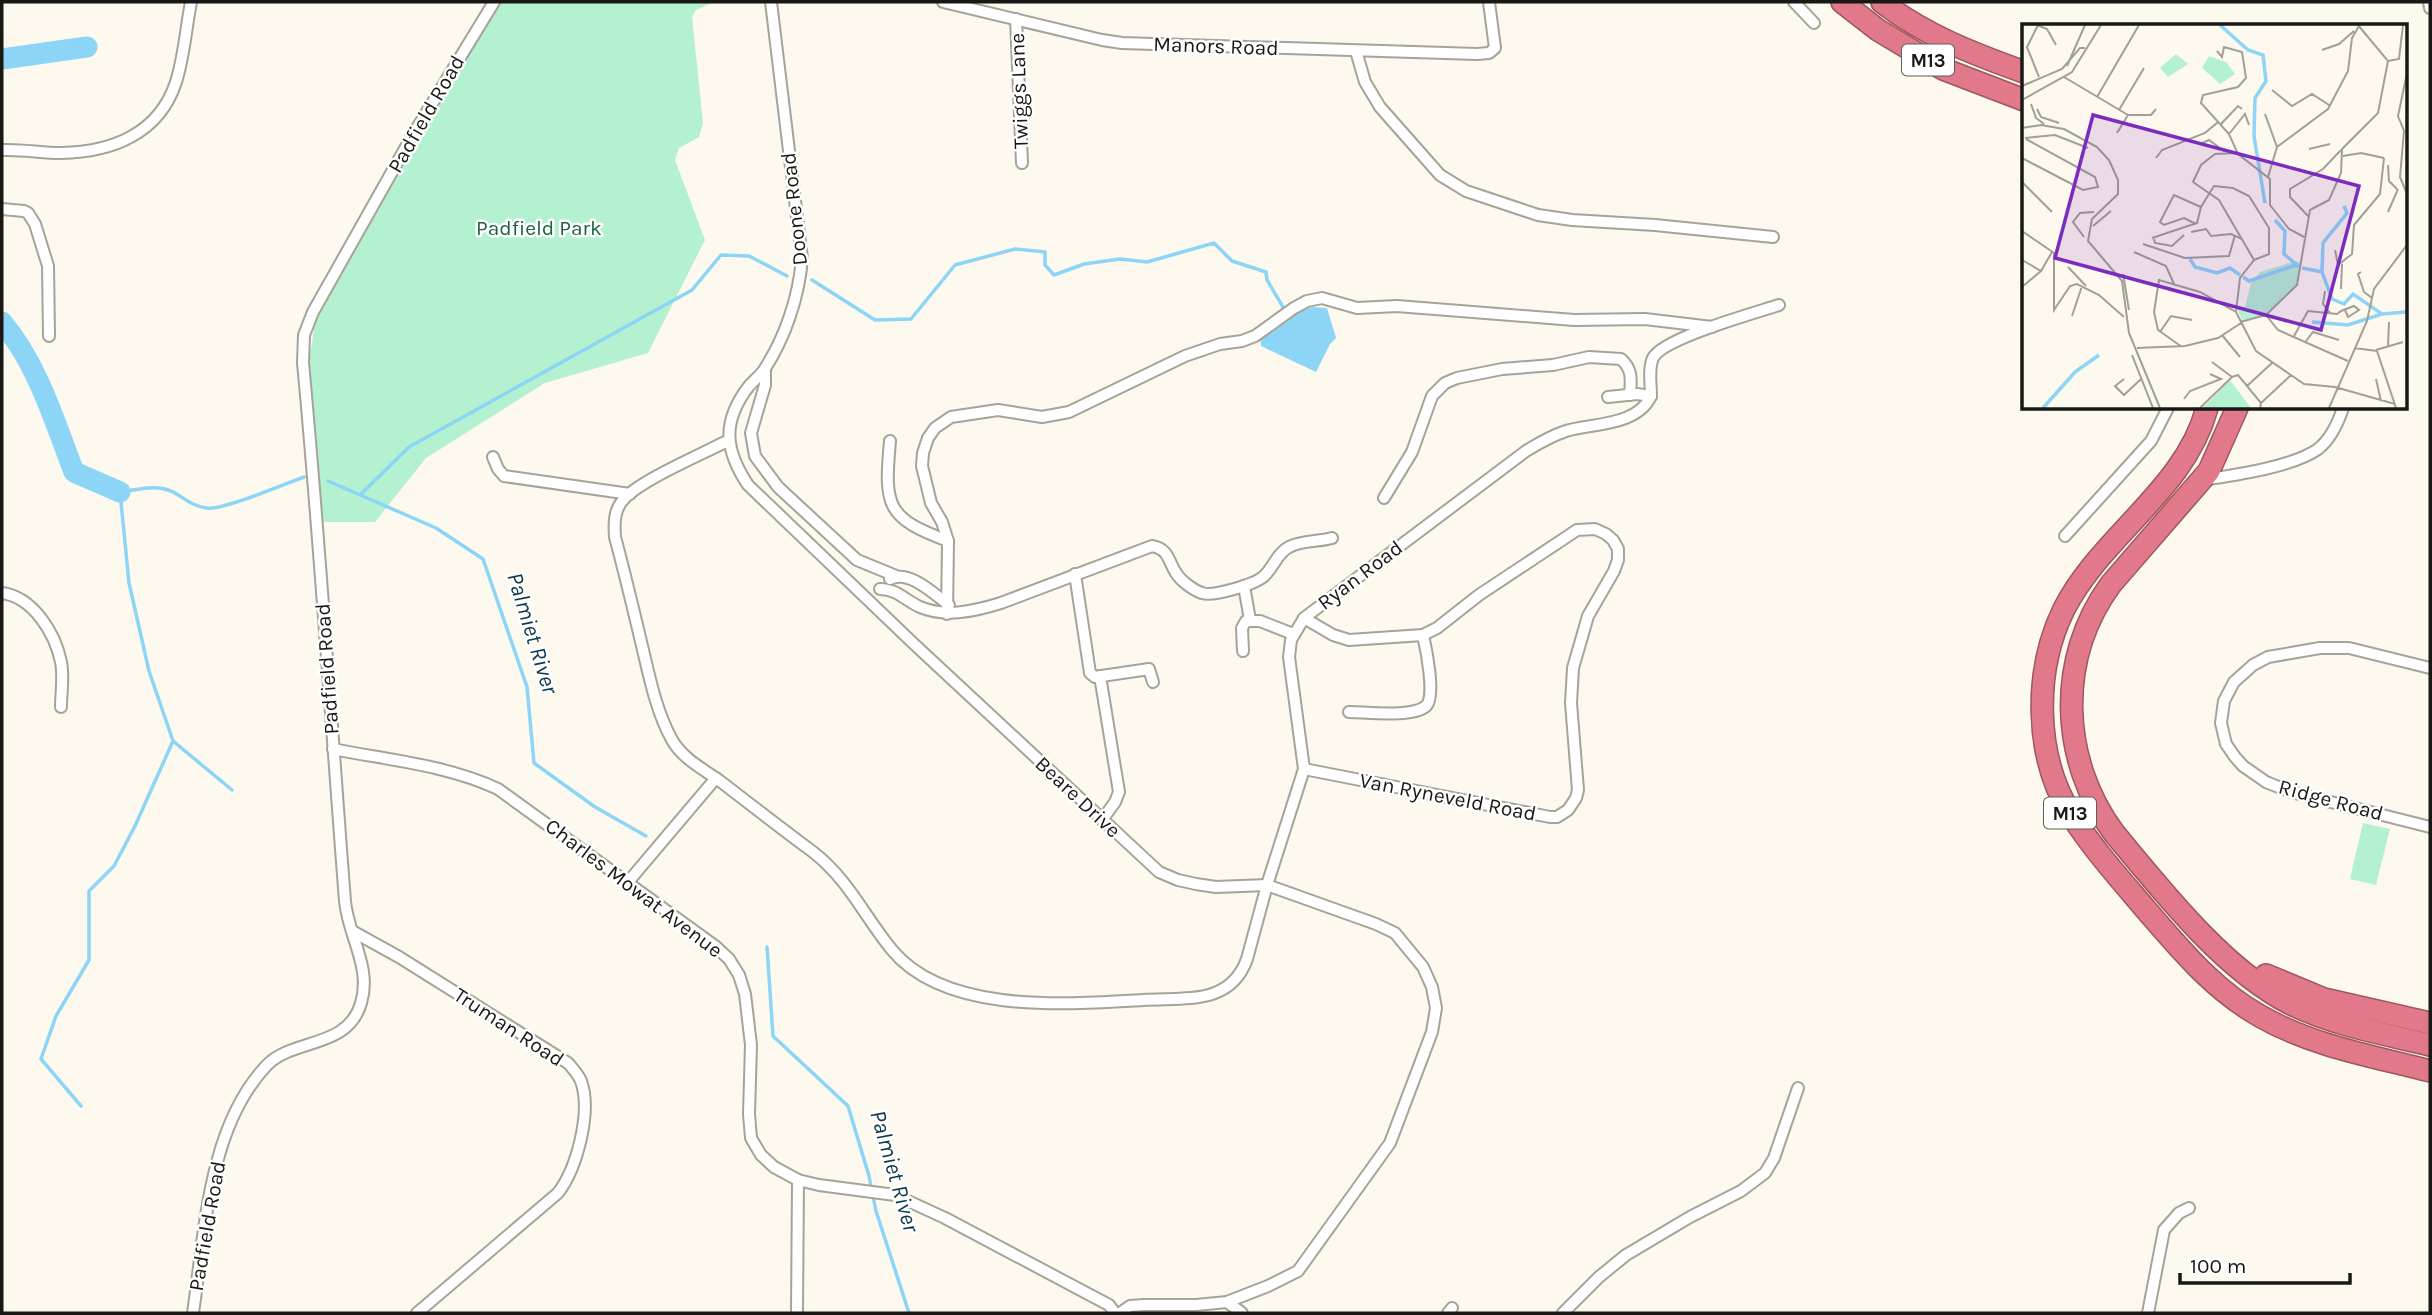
<svg xmlns="http://www.w3.org/2000/svg" width="2432" height="1315" font-family="Karla,sans-serif">
  <style>
    .green { fill: #b3f1d0 }
    .water { fill: #8cd5f6 }
    .lines { fill: none; stroke-linecap: round; stroke-linejoin: round }
    .stream { stroke: #8cd5f6; stroke-width: 3.5 }
    .river { stroke: #8cd5f6; stroke-width: 21 }
    .minor-casing { stroke: #a7a399; stroke-width: 14 }
    .motorway-casing { stroke: #9c5761; stroke-width: 24 }
    .minor { stroke: #fff; stroke-width: 10 }
    .motorway { stroke: #e2798b; stroke-width: 21 }
    .labels { text-anchor: middle; stroke-width: 5; stroke-linejoin: round; paint-order: stroke }
    .shield { fill: #fff; stroke: #5e5d5a; stroke-width: 2 }
    .shield-label { font-size: 19px; font-weight: bold; fill: #191814 }
    .street-label { font-size: 21px; fill: #191814; stroke: #fff }
    .park-label { font-size: 21px; fill: #1e6143; stroke: #fff }
    .water-label { font-size: 23px; font-style: italic; fill: #0d394a; stroke: #fff }
    .inset-river { fill: none; stroke: #8cd5f6; stroke-width: 3.5 }
    .inset-road { fill: none; stroke: #a29f97; stroke-width: 2 }
    .view { fill: #7b2cbf; fill-opacity: 0.15; stroke: #7b2cbf; stroke-width: 3.5 }
    .inset-edge { fill: none; stroke: #191814; stroke-width: 3.5 }
  </style>
  <rect width="100%" height="100%" fill="#fef9ee"/>
  <g class="green">
    <path d="M 497,2 L 714,2 L 696,10 L 692,17 L 703,123 L 699,137 L 679,148 L 675,160 L 705,240 L 648,353 L 545,383 L 426,458 L 375,522 L 323,522 L 318,506 L 309,364 L 314,328 L 325,299 Z"/>
    <path d="M 2363,823 L 2390,829 L 2376,885 L 2350,879 Z"/>
  </g>
  <path class="water" d="M 1313,307 L 1327,308 L 1336,338 L 1330,344 L 1316,372 L 1261,346 L 1260,336 L 1299,311 Z"/>
  <g class="lines">
    <g class="stream">
      <path d="M 812,280 L 875,320 L 911,319 L 955,265 L 1015,249 L 1045,252 L 1045,265 L 1054,275 L 1084,264 L 1120,259 L 1147,262 L 1214,243 L 1232,261 L 1266,272 L 1267,280 L 1283,307"/>
      <path d="M 328,481 L 436,528 L 483,559 L 527,687 L 534,763 L 595,807 L 646,836"/>
      <path d="M 361,494 L 409,447 L 692,290 L 721,255 L 749,256 L 787,276"/>
      <path d="M 173,741 L 232,790"/>
      <path d="M 767,947 L 773,1036 L 848,1106 L 869,1176 L 876,1211 L 909,1313"/>
      <path d="M 81,1106 L 41,1059 L 56,1016 L 89,960 L 89,891 L 114,866 L 135,826 L 173,741 L 149,671 L 129,583 L 120,492 C 134,490 154,485 168,490 C 181,494 189,506 207,508 C 222,511 287,483 304,477"/>
    </g>
    <g class="river">
      <path d="M 2,59 L 87,47"/>
      <path d="M 2,322 C 38,365 54,420 74,472 L 120,492"/>
    </g>
    <g class="minor-casing">
      <g id="minor">
        <path d="M 771,2 L 802,258 C 799,297 785,338 764,370 C 760,376 754,380 749,386 C 722,421 724,449 748,485 L 914,644 L 1159,872 L 1178,880 L 1196,884 L 1216,887 L 1267,885 L 1376,924 L 1395,933 L 1423,967 L 1432,987 L 1436,1008 L 1432,1032 L 1390,1143 L 1298,1271 L 1268,1286 L 1227,1302 L 1196,1305 L 1144,1305 L 1130,1306 L 1120,1313"/>
        <path d="M 943,2 L 1102,40 L 1122,43 L 1477,54 L 1489,53 L 1495,48 L 1489,2"/>
        <path d="M 1794,2 L 1814,23"/>
        <path d="M 2429,2 L 2430,8"/>
        <path d="M 1016,19 L 1022,163"/>
        <path d="M 1356,51 L 1365,82 L 1380,107 L 1440,175 L 1466,191 L 1538,215 L 1572,220 L 1655,225 L 1773,237"/>
        <path d="M 2,150 C 22,149 41,153 61,153 C 112,152 159,134 176,82 C 184,57 186,28 191,2"/>
        <path d="M 2,209 L 24,211 L 28,213 L 35,224 L 48,266 L 49,336"/>
        <path d="M 765,369 L 765,385 L 751,433 L 755,456 L 778,487 L 857,560 L 896,576"/>
        <path d="M 1651,396 C 1651,384 1648,369 1653,358 C 1663,338 1755,313 1779,305"/>
        <path d="M 1608,397 L 1637,394 L 1651,396"/>
        <path d="M 729,440 C 703,454 640,480 623,500 C 614,510 614,524 615,537 C 625,574 634,612 643,650 C 650,680 657,713 672,740 C 683,759 703,769 720,781 C 751,805 782,829 813,852 C 849,880 864,916 892,950 C 946,1015 1068,1004 1143,1000 C 1185,997 1230,1006 1247,959 L 1267,885 L 1304,769 L 1289,657 L 1291,640 L 1304,618 L 1526,451 C 1539,443 1551,436 1566,431 C 1594,423 1637,426 1651,396"/>
        <path d="M 890,441 C 884,506 886,518 948,541"/>
        <path d="M 493,457 L 498,469 L 504,476 L 630,494"/>
        <path d="M 2203,480 C 2234,475 2293,467 2318,449 C 2331,439 2338,423 2343,408"/>
        <path d="M 1384,498 L 1412,452 L 1432,396 L 1445,383 L 1457,378 L 1502,369 L 1553,365 L 1589,357 L 1621,359 C 1633,370 1631,380 1630,395"/>
        <path d="M 2065,536 L 2151,441 L 2168,408"/>
        <path d="M 1075,574 L 1090,673 L 1095,677 L 1149,669 L 1153,682"/>
        <path d="M 890,579 C 909,569 934,594 949,605"/>
        <path d="M 1244,586 L 1250,620"/>
        <path d="M 880,589 C 897,589 906,601 920,607 C 946,618 975,611 1001,603 L 1152,546 C 1169,549 1168,561 1176,573 C 1181,581 1193,590 1202,593 C 1213,597 1256,584 1264,576 C 1274,567 1277,553 1289,547 C 1302,540 1318,542 1332,538"/>
        <path d="M 2,593 C 33,597 55,633 61,662 C 64,676 61,693 61,707"/>
        <path d="M 947,614 L 948,541 L 942,522 L 931,503 L 922,466 L 923,453 L 928,438 L 935,428 L 951,417 L 998,410 L 1042,417 L 1069,412 L 1185,356 L 1220,344 L 1242,341 L 1255,336 L 1294,308 L 1307,301 L 1322,298 L 1357,308 L 1397,306 L 1574,320 L 1645,319 L 1712,327"/>
        <path d="M 1304,618 L 1333,635 L 1349,640 L 1423,635 L 1437,628 L 1479,595 L 1577,530 L 1595,529 L 1606,534 L 1613,540 L 1618,549 L 1618,560 L 1614,571 L 1588,616 L 1573,668 L 1571,703 L 1578,790 L 1576,798 L 1568,810 L 1557,817 L 1550,817 L 1304,769"/>
        <path d="M 1243,651 L 1242,628 L 1246,621 L 1260,621 L 1293,634"/>
        <path d="M 2430,668 L 2349,648 L 2320,648 L 2268,657 L 2253,665 L 2234,682 L 2224,701 L 2221,723 L 2226,744 L 2235,757 L 2243,766 L 2266,782 L 2291,792 L 2430,827"/>
        <path d="M 1100,676 L 1119,792 L 1115,802 L 1102,820"/>
        <path d="M 1349,712 C 1366,712 1413,718 1426,706 C 1436,697 1426,648 1423,635"/>
        <path d="M 333,749 C 388,760 447,765 498,789 L 715,946 L 729,959 L 739,975 L 745,994 L 751,1045 L 749,1114 L 751,1138 L 761,1155 L 774,1167 L 798,1180 L 819,1185 L 895,1195 L 945,1218 L 1109,1305 L 1115,1313"/>
        <path d="M 628,882 L 716,778"/>
        <path d="M 352,931 L 399,957 L 568,1063 C 573,1069 578,1074 581,1081 C 592,1112 577,1168 558,1193 L 417,1313"/>
        <path d="M 1227,1302 L 1242,1313"/>
        <path d="M 193,1313 C 205,1231 208,1127 267,1065 C 293,1038 348,1049 361,1003 C 372,967 348,936 345,901 C 331,722 320,542 303,363 L 304,335 L 313,312 L 411,138 L 494,2"/>
        <path d="M 797,1313 L 798,1180"/>
        <path d="M 1448,1313 L 1452,1308"/>
        <path d="M 1563,1313 L 1599,1277 L 1626,1255 L 1690,1217 L 1741,1191 L 1765,1173 L 1774,1158 L 1798,1088"/>
        <path d="M 2148,1313 L 2164,1230 L 2179,1213 L 2189,1208"/>
      </g>
    </g>
    <g class="motorway-casing">
      <g id="motorway">
        <path d="M 1842,2 L 1878,30 L 1943,69 L 2024,100"/>
        <path d="M 1882,2 C 1924,35 1974,54 2024,72"/>
        <path d="M 2207,408 C 2185,490 2102,535 2064,609 C 2034,670 2034,754 2070,813 C 2092,848 2121,880 2148,912 C 2182,951 2214,990 2260,1016 C 2312,1046 2372,1056 2430,1071"/>
        <path d="M 2237,408 L 2209,471 L 2111,584 C 2056,659 2060,760 2114,833 C 2162,891 2224,970 2291,1004 C 2334,1025 2384,1034 2430,1045"/>
        <path d="M 2266,975 L 2324,999 L 2430,1023"/>
      </g>
    </g>
    <use href="#minor" class="minor"/>
    <use href="#motorway" class="motorway"/>
  </g>
  <g class="labels">
    <g class="shield">
      <rect x="1902" y="44.5" width="52" height="31" rx="5"/>
      <rect x="2044" y="797.5" width="52" height="31" rx="5"/>
    </g>
    <g class="shield-label">
      <text x="1928" y="67">M13</text>
      <text x="2070" y="820">M13</text>
    </g>
    <g class="street-label">
      <text transform="translate(1216 46) rotate(2)" y="7">Manors Road</text>
      <text transform="translate(1019 91) rotate(-92)" y="7">Twiggs Lane</text>
      <text transform="translate(426 114) rotate(-60)" y="7">Padfield Road</text>
      <text transform="translate(794 209) rotate(-96)" y="7">Doone Road</text>
      <text transform="translate(1360 575) rotate(-37)" y="7">Ryan Road</text>
      <text transform="translate(327 669) rotate(-94)" y="7">Padfield Road</text>
      <text transform="translate(1078 797) rotate(43)" y="7">Beare Drive</text>
      <text transform="translate(1448 797) rotate(11)" y="7">Van Ryneveld Road</text>
      <text transform="translate(2331 800) rotate(15)" y="7">Ridge Road</text>
      <text transform="translate(634 888) rotate(37)" y="7">Charles Mowat Avenue</text>
      <text transform="translate(509 1027) rotate(33)" y="7">Truman Road</text>
      <text transform="translate(207 1226) rotate(-80)" y="7">Padfield Road</text>
    </g>
    <g class="park-label">
      <text x="539" y="235">Padfield Park</text>
    </g>
    <g class="water-label">
      <text transform="translate(533 633) rotate(73)" y="8">Palmiet River</text>
      <text transform="translate(895 1171) rotate(74)" y="8">Palmiet River</text>
    </g>
  </g>
  <g transform="translate(2022 24)">
    <rect width="385" height="385" fill="#fef9ee"/>
    <path d="M 154,30 L 166,40 L 146,53 L 138,44 ZM 187,32 L 204,38 L 213,50 L 198,60 L 180,44 ZM 273,237 L 279,239 L 274,261 L 244,291 L 220,296 L 215,285 L 223,283 L 229,259 L 238,248 ZM 208,356 L 229,384 L 181,384 Z" fill="#b3f1d0"/>
    <path class="inset-river" d="M 198,1 L 226,26 L 241,31 L 244,57 L 233,74 L 232,112 L 243,179M 253,196 L 263,207 L 262,230 L 277,243M 168,235 L 173,243 L 195,249 L 208,244 L 218,251M 280,244 L 300,248 L 301,219 L 325,189 L 322,182M 300,248 L 310,275 L 322,280 L 331,270 L 360,290 L 385,288M 221,253 L 227,257 L 274,241M 290,298 L 326,301 L 360,290M 21,384 L 53,348 L 77,331"/>
    <path class="inset-road" d="M 15,1 L 25,5 L 34,21M 16,1 L 5,23 L 17,53M 300,26 L 317,20 L 332,7M 195,27 L 200,33 L 202,23 L 220,28 L 224,54 L 216,63 L 181,71 L 179,79 L 207,110 L 216,130 L 248,155 L 248,181 L 267,205 L 284,214M 366,37 L 377,35 L 381,1M 45,42 L 63,1M 385,49 L 376,92 L 382,107 L 378,153 L 385,170M 42,53 L 106,91M 0,62 L 40,45 L 58,24 L 63,24M 250,66 L 270,82 L 290,70 L 307,81M 75,73 L 117,1M 0,76 L 50,48 L 79,1M 9,80 L 14,94 L 22,100M 15,85 L 19,93 L 37,99M 97,86 L 122,44M 243,90 L 255,123M 199,100 L 216,82 L 220,85M 0,104 L 19,101 L 42,105 L 75,123 L 87,136 L 96,156 L 96,170 L 70,195 L 66,217 L 100,257 L 107,309 L 138,384M 95,109 L 106,91 L 129,91 L 134,85M 207,110 L 223,90 L 227,101M 3,114 L 33,111 L 66,124M 178,120 L 187,116 L 202,127M 287,125 L 308,120M 215,129 L 193,130 L 179,141 L 171,158 L 197,176 L 232,236M 321,132 L 339,129 L 362,134M 0,134 L 61,166 L 76,163 L 73,153 L 4,115M 134,134 L 140,126 L 183,109 L 196,98M 366,141 L 367,157 L 375,165M 246,153 L 255,123 L 306,85 L 326,47 L 330,14 L 337,2M 0,158 L 30,188M 366,188 L 376,165M 287,193 L 268,173 L 268,165 L 301,145 L 319,126M 174,200 L 162,194 L 142,201 L 138,198 L 152,171 L 179,183M 71,202 L 89,187M 0,207 L 32,229 L 32,286 L 48,262 L 55,260 L 77,271 L 102,293M 169,208 L 184,205 L 189,212 L 209,210 L 220,215M 62,213 L 51,198 L 58,189 L 72,188M 130,214 L 175,199 L 179,183 L 192,162 L 211,164 L 227,172 L 247,204 L 247,230 L 232,236M 132,215 L 133,219 L 150,222 L 162,211M 121,220 L 163,234 L 207,232 L 213,211M 313,226 L 316,241 L 330,230 L 332,201 L 358,170 L 362,134M 112,228 L 144,242 L 152,260M 0,236 L 19,247M 46,243 L 64,262M 339,248 L 336,250 L 342,268 L 350,274M 101,250 L 107,286M 0,263 L 19,247 L 30,228M 319,265 L 320,240M 303,267 L 301,280 L 309,290M 214,288 L 218,254 L 232,236M 244,291 L 256,306 L 326,337M 50,292 L 60,262M 218,298 L 244,291 L 275,261 L 288,186 L 307,176 L 319,149 L 320,125 L 356,89 L 366,37 L 336,1M 138,308 L 149,292 L 170,296M 200,311 L 218,333M 272,312 L 286,287 L 315,290 L 319,287 L 332,282 L 337,286 L 326,293 L 323,286M 284,317 L 291,308 L 317,316M 366,322 L 367,298M 160,323 L 136,306 L 132,288 L 137,256 L 178,268 L 214,288 L 234,327 L 282,360 L 313,363 L 373,380M 115,324 L 163,322 L 196,314 L 219,299M 332,324 L 355,327 L 374,384M 354,326 L 381,318M 110,331 L 131,384M 190,338 L 210,353 L 216,351 L 239,379 L 238,384M 102,355 L 93,362 L 102,371 L 119,355M 354,355 L 359,377M 225,362 L 250,339M 162,375 L 168,367 L 199,355 L 188,350M 239,379 L 269,351M 178,384 L 210,353M 307,384 L 345,297 L 352,265 L 385,221"/>
    <path class="view" d="M 71,91 L 337,162 L 299,306 L 33,234 Z"/>
    <rect width="385" height="385" class="inset-edge"/>
  </g>
  <rect width="2432" height="1315" fill="none" stroke="#191814" stroke-width="7"/>
  <path d="M2180 1273v10h170v-10" fill="none" stroke="#191814" stroke-width="3.5"/>
  <text x="2190" y="1273" font-size="21" fill="#191814" stroke="#ffffff" stroke-width="5" paint-order="stroke">100 m</text>
</svg>
